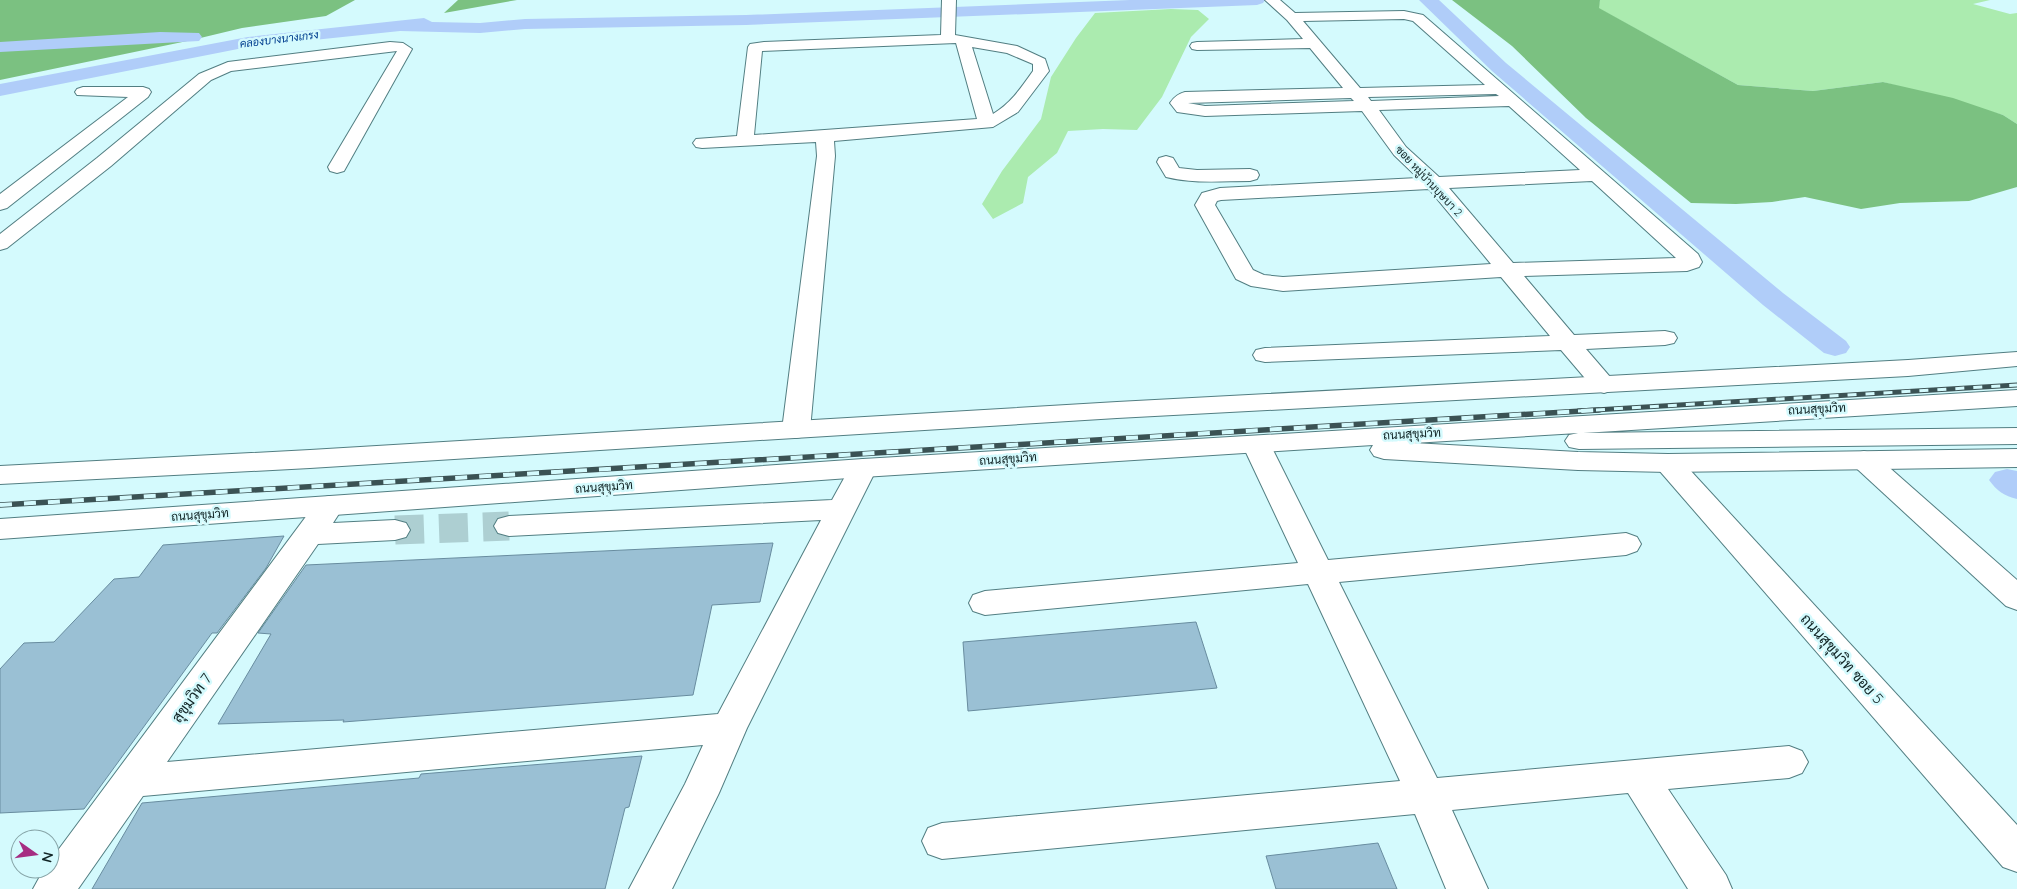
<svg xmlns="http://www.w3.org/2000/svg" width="2017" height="889" font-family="Quicksand,Sarabun,sans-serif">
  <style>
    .green { fill: #abebaf }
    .forest { fill: #7bc181 }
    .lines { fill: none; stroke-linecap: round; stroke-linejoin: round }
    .canal { fill: #b0cdf9; fill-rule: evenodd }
    .building { fill: #9ac0d4; stroke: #688c9f }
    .minor-tunnel { stroke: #adcfd2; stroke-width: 29; stroke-dasharray: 29 15; stroke-linecap: butt }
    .minor-casing { stroke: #527e82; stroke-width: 2 }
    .highway-casing { stroke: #527e82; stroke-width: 2 }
    .minor { fill: #fff; fill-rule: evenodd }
    .highway { fill: #fff; fill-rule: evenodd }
    .rail-far1-casing { stroke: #3b5254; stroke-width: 5 }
    .rail-casing { stroke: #3b5254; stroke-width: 5.5 }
    .rail-far1 { stroke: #d4fafd; stroke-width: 3; stroke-dasharray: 9; stroke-linecap: butt }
    .rail { stroke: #d4fafd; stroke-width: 4; stroke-dasharray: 12; stroke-linecap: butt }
    .labels { text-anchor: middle; stroke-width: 5; stroke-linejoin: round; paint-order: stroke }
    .far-water-label { font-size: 11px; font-style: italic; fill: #003e8f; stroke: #d4fafd }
    .far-street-label { font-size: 11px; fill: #112425; stroke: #d4fafd }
    .street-label { font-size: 12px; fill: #112425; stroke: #d4fafd }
    .near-street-label { font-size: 15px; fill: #112425; stroke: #d4fafd }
  </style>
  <rect width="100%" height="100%" fill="#d4fafd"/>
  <g class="green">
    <path d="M 1600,0 L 1990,0 L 1973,4 L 2010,14 L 2017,13 L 2017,124 L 2003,115 L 1883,82 L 1813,91 L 1738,85 L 1598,8 Z"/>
    <path d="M 1171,9 L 1198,10 L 1209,19 L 1191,37 L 1162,97 L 1137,130 L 1103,129 L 1068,131 L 1057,153 L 1028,177 L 1023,203 L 993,219 L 982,204 L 1002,171 L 1041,119 L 1051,77 L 1076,38 L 1095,13 Z"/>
  </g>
  <g class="forest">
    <path d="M 0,0 L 355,0 L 326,16 L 242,28 L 192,40 L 0,80 Z"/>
    <path d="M 458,0 L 517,0 L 444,13 Z"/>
    <path d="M 1452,0 L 1600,0 L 1599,8 L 1738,85 L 1813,91 L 1883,82 L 1953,98 L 2003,115 L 2017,124 L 2017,187 L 1969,201 L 1900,203 L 1861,209 L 1805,197 L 1772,202 L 1736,204 L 1691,203 L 1586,118 L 1512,46 Z"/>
  </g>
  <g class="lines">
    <g class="canal">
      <path d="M 1130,0 L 1265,0 L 1263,3 L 1257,5 L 746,25 L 525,29 L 480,33 L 400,31 L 248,47 L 0,96 L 0,84 L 248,37 L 424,18 L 432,22 L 480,23 L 525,19 L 746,15 Z"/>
      <path d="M 1419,0 L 1439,0 L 1506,63 L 1783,293 L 1846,341 L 1850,347 L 1846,353 L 1835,356 L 1824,353 L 1763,305 L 1492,71 Z"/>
      <path d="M 160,32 L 199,33 L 202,37 L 199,41 L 0,52 L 0,42 Z"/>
      <path d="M 2007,469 L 2017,471 L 2017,499 C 2004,496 1997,491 1989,480 L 1995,472 Z"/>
    </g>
  </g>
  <g class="building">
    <path d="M 284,536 L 266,568 L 217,633 L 212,633 L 84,809 L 0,813 L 0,669 L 24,643 L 54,642 L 114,579 L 139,577 L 163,545 Z"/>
    <path d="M 773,543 L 760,602 L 712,605 L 693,695 L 343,722 L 344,720 L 218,724 L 271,634 L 258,633 L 306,565 Z"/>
    <path d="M 1196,622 L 1217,688 L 968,711 L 963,642 Z"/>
    <path d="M 642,756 L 629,807 L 625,808 L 605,889 L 92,889 L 142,803 L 419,778 L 421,774 Z"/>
    <path d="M 1378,843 L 1397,889 L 1276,889 L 1266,856 Z"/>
  </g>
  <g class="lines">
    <path class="minor-tunnel" d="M 395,530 L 509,526"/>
    <g class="minor-casing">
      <g id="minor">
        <path d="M 942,0 L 956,0 L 955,35 L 1017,46 L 1045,59 L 1049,71 L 1018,112 L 993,127 L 834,141 L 835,156 L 810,430 L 806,436 L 796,438 L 786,436 L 782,430 L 817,156 L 816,142 L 702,148 L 696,147 L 693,143 L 696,139 L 737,136 L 748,47 L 750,44 L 764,42 L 941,35 ZM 956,43 L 977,119 L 754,135 L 762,51 ZM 972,47 L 1007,53 L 1033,64 L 1033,71 C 1021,88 1011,103 993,114 Z"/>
        <path d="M 1265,0 L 1280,0 L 1295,13 L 1404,11 L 1423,15 L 1698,254 L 1702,262 L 1699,267 L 1687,271 L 1524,276 L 1574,335 L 1665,331 L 1674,333 L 1677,338 L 1674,343 L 1665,345 L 1586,349 L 1617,385 L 1613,390 L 1604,393 L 1595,390 L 1561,350 L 1265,362 L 1256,360 L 1253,355 L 1256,350 L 1265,348 L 1550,336 L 1501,277 L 1283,291 L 1251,286 L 1236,279 L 1195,205 L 1202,193 L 1220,188 L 1418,178 L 1394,155 L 1362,111 L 1205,116 L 1177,112 L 1170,103 C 1174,97 1178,94 1185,92 L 1343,88 L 1310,48 L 1197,50 L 1192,49 L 1190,46 L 1192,43 L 1197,42 L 1303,39 L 1287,20 ZM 1404,19 L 1413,21 L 1485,85 L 1360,88 L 1303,21 ZM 1496,94 L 1499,96 L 1371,101 L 1368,97 ZM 1351,98 L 1354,101 L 1205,106 L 1188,103 ZM 1509,106 L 1580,170 L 1439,177 L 1406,147 L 1379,110 ZM 1592,181 L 1676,258 L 1513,263 L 1449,188 ZM 1429,189 L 1491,264 L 1283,277 L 1264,275 L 1253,270 L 1215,205 L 1217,201 L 1221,200 Z"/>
        <path d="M 390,42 L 403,43 L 412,49 L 344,171 L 337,173 L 330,171 L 328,167 L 397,51 L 231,71 L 211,80 L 111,166 L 7,248 L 0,250 L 0,234 L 97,158 L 199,74 L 228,62 Z"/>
        <path d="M 83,87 L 143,87 L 149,89 L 151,92 L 148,97 L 7,208 L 0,210 L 0,194 L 128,97 L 77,95 L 75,92 L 77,89 Z"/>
        <path d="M 1166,156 L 1173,158 L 1179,168 L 1197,170 L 1250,169 L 1257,171 L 1259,175 L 1257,179 L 1250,181 C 1222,181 1194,184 1166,177 L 1157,162 L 1159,158 Z"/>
        <path d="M 1256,436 L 1266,438 L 1270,444 L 1328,560 L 1626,533 L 1637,537 L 1641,544 L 1637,551 L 1626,555 L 1339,582 L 1437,778 L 1789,746 L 1802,751 L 1808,762 L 1802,773 L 1789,778 L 1668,789 L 1726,875 L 1732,889 L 1688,889 L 1628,793 L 1452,810 L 1488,889 L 1446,889 L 1415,814 L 942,859 L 928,854 L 922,841 L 928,828 L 942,823 L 1400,781 L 1308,584 L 985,615 L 973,611 L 969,603 L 973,595 L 985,591 L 1298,563 L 1242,444 L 1246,438 Z"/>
        <path d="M 1864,451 L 1874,454 L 2017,580 L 2017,610 L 2006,606 L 1854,466 L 1850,460 L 1854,454 Z"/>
        <path d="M 1668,454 L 1678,457 L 2017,825 L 2017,872 L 2003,867 L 1658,469 L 1654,463 L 1658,457 Z"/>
        <path d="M 863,459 L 873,462 L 877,468 L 747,728 L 719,793 L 672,889 L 629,889 L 685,784 L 703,745 L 143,796 L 78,889 L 33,889 L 44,869 L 50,869 L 50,861 L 319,499 L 329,496 L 339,499 L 344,506 L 333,523 L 395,520 L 406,523 L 410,530 L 406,537 L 395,540 L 318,544 L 167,762 L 718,714 L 821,520 L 509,536 L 498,533 L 494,526 L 498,519 L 509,516 L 832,500 L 853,462 Z"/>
      </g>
    </g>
    <g class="highway-casing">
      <g id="highway">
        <path d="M 2017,352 L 2017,366 L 1908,376 L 1117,418 L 310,468 L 0,484 L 0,466 L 310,450 L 1117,402 L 1908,360 Z"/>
        <path d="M 2017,390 L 2017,406 L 1583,433 L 2017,428 L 2017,444 L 1579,449 L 1569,447 L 1565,441 L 1569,435 L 1578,433 L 1413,443 L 1578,452 L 1668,454 L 2017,449 L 2017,467 L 1668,472 L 1578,470 L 1384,459 L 1374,456 L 1370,450 L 1373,445 L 863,477 L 0,539 L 0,519 L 863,459 Z"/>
      </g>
    </g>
    <use href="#minor" class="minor"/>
    <use href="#highway" class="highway"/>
    <g class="rail-far1-casing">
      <path id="rail-far1" d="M 1578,411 L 2017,385"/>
    </g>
    <g class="rail-casing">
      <path id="rail" d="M 0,505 L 1599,410"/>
    </g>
    <use href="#rail-far1" class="rail-far1"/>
    <use href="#rail" class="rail"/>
  </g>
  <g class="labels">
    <g class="far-water-label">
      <text transform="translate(279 39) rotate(-7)" y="4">คลองบางนางเกรง</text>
    </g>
    <g class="far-street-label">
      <text transform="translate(1429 181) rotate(47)" y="4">ซอย หมู่บ้านบุษบา 2</text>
    </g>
    <g class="street-label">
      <text transform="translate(1817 409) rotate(-3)" y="4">ถนนสุขุมวิท</text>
      <text transform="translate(1412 434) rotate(-3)" y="4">ถนนสุขุมวิท</text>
      <text transform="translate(1008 459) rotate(-4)" y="4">ถนนสุขุมวิท</text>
      <text transform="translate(604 487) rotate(-4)" y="4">ถนนสุขุมวิท</text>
      <text transform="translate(200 515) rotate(-4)" y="4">ถนนสุขุมวิท</text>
    </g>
    <g class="near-street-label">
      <text transform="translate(1842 659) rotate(48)" y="5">ถนนสุขุมวิท ซอย 5</text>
      <text transform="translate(192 698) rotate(-54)" y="5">สุขุมวิท 7</text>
    </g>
  </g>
  <g transform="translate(35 854) rotate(104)"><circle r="24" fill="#d4fafd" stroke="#86a4a7"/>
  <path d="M0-4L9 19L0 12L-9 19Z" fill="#a62d82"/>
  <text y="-8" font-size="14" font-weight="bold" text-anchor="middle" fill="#112425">N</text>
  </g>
</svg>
